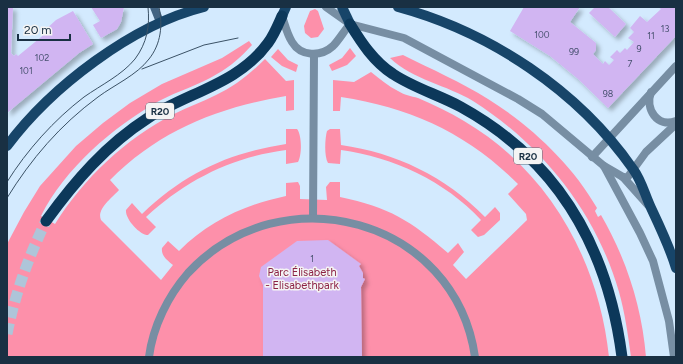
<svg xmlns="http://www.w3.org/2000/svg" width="683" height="364" font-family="Figtree,sans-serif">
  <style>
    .green { fill: #fd90aa }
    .building { fill: #d1b5f2; filter: url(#shadow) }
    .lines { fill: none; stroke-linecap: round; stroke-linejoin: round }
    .trunk-tunnel { stroke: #aec5d9; stroke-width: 11; stroke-dasharray: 11 5.5; stroke-linecap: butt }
    .service { stroke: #778ea3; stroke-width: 8 }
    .minor { stroke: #778ea3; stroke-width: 8 }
    .secondary { stroke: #416382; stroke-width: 8 }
    .primary { stroke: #174569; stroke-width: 10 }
    .trunk { stroke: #0c385a; stroke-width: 11 }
    .tram { stroke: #3b5266; stroke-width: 1 }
    .labels { text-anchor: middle; stroke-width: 3; stroke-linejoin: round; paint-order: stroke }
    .number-label { font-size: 9px; fill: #47516f }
    .shield { fill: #f4f4f4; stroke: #5b6b78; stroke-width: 1 }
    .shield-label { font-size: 10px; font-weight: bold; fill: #193043 }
    .park-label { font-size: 11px; fill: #8c2245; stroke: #f4f4f4 }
  </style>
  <defs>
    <filter id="shadow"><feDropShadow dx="3.5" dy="3.5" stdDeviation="2" flood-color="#0004"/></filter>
  </defs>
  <rect width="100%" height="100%" fill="#d3eafe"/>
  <g class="green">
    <path d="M 315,9 L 318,11 L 324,29 L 318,37 L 311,38 L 305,33 L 304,26 L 310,11 Z"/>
    <path d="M 249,41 L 252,45 C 242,56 230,67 217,74 C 199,85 178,91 159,101 C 113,127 65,168 41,216 L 55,224 C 84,178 125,139 174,114 C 188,107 202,102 216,95 C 234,87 251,73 265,59 L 286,81 L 294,80 L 294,110 L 286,111 L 286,96 C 217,108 160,130 110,180 L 119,190 C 113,197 96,209 101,220 L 161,280 L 173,265 C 167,260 161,256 162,248 L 168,241 L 179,251 C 209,221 244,205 286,196 L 286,183 L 298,182 L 300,186 L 300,199 L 327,200 L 326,187 L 330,182 L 340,182 L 340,197 C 389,207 411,221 448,253 L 458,243 L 464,252 L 453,265 L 466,279 L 527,220 L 526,214 L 508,194 L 518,184 C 467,133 411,108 341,97 L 340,111 L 333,111 L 333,80 L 354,82 L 371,72 C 380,79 388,86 398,91 C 404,95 411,96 418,98 C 434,105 449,112 464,121 C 549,171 599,261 609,357 L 7,357 L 7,244 L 24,212 L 40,186 L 76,146 L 103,123 L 130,103 L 162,84 L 222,58 Z"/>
    <path d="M 350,48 L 356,56 L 347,65 L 332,71 L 329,65 L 342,58 Z"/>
    <path d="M 278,49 L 288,60 L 298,65 L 296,72 L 282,66 L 271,57 Z"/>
    <path d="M 403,55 C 431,69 461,82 488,99 C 530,125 572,164 597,208 L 595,211 L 598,217 L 601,215 C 626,258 642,307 646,357 L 631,357 C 628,335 625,313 619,292 C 596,212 542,145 473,101 C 447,85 413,80 390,58 Z"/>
    <path d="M 286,129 L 297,129 C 302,135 302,155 298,162 L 286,164 L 286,150 C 232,157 186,180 146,217 L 156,227 L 148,235 C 140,235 125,219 126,210 L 132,203 L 142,214 C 185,173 228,153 286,144 Z"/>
    <path d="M 330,129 L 340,129 L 341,145 C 396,153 445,176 485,217 L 495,207 L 500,213 L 500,220 L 484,235 L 478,237 L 471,230 L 481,220 C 445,181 393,157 341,150 L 340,164 L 328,163 C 324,156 325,138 327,131 Z"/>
  </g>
  <g class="building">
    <path d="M 7,7 L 13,7 L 11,53 L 14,56 L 16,54 L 18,56 L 46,33 L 44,31 L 56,20 L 73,11 L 93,44 L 79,53 L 7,113 Z"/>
    <path d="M 91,7 L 124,7 L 121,22 L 117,29 L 101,38 L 93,25 L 100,21 Z"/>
    <path d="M 524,7 L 580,7 L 570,22 L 596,43 L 596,50 L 593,54 L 603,64 L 605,61 L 609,65 L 614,60 L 610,57 L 617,50 L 620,53 L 625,48 L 627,50 L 634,42 L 628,38 L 634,32 L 630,28 L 640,16 L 647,22 L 661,9 L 658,7 L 676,7 L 676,36 L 608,108 L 578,79 L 550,56 L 510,31 Z"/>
    <path d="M 595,7 L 608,7 L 626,24 L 615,37 L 589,13 Z"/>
    <path d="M 328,240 L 361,264 L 359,266 L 363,273 L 363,278 L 365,279 L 361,287 L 362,357 L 263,357 L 263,285 L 259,276 L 261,267 L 297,241 Z"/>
  </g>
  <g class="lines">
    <path class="trunk-tunnel" d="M 7,334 C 15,294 28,258 46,221"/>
    <g class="service">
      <path d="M 326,7 L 350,24 L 404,38 L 518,99 L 542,114 L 604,166 L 640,233 L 653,261 L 669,321 L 674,357"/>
      <path d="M 651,92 C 645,109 657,128 676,121"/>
      <path d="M 313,218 L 314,54"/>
      <path d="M 149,357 C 153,326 168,296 188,273 C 281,172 455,218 475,357"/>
    </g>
    <g class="minor">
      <path d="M 282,16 C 285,25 287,34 292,42 C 301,57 321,57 333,46 C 339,40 344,31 350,24"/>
      <path d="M 592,157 L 676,66"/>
      <path d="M 604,166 L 623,177 L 648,205"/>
      <path d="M 623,177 L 627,178 L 646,152 L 676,124"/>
    </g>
    <path class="secondary" d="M 154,7 L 160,22"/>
    <g class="primary">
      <path d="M 342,7 L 350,24"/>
      <path d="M 398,7 C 490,32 578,90 633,169 C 642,181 645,196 652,210 C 661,229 670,248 676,268"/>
      <path d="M 282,16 L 286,7"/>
      <path d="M 7,146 C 51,87 132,25 204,7"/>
    </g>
    <g class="trunk">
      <path d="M 350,24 C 361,42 374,62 393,74 C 414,88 439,95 461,107 C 559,161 608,249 622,357"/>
      <path d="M 46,221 C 75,181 106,145 148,118 C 189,92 238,84 268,43 C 274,35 278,25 282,16"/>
    </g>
    <g class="tram">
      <path d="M 142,69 L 204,45 L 238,38"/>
      <path d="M 7,182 C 27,150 54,120 84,97 C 101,85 122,75 135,59 C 147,43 150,26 148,7"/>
      <path d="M 7,198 C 31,159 60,125 98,97 C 114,85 137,75 149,59 C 161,44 163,25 159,7"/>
    </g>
  </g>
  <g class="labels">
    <g class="number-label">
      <text x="665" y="32">13</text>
      <text x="542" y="38">100</text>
      <text x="651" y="39">11</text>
      <text x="639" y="52">9</text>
      <text x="574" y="55">99</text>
      <text x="42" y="61">102</text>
      <text x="630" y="67">7</text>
      <text x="26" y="74">101</text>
      <text x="608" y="97">98</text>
      <text x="312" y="262">1</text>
    </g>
    <g class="shield">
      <rect x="146" y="103" width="28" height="16" rx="3"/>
      <rect x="514" y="148" width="28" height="16" rx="3"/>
    </g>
    <g class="shield-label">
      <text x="160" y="115">R20</text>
      <text x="528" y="160">R20</text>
    </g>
    <g class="park-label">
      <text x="302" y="276">Parc Élisabeth<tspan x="302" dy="13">- Elisabethpark</tspan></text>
    </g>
  </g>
  <rect width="683" height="364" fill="none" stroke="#193043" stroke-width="16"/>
  <path d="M18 34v6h52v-6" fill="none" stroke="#193043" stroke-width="2"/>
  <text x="24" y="34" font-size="12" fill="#193043" stroke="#f4f4f4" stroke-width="3" paint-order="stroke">20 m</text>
</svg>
